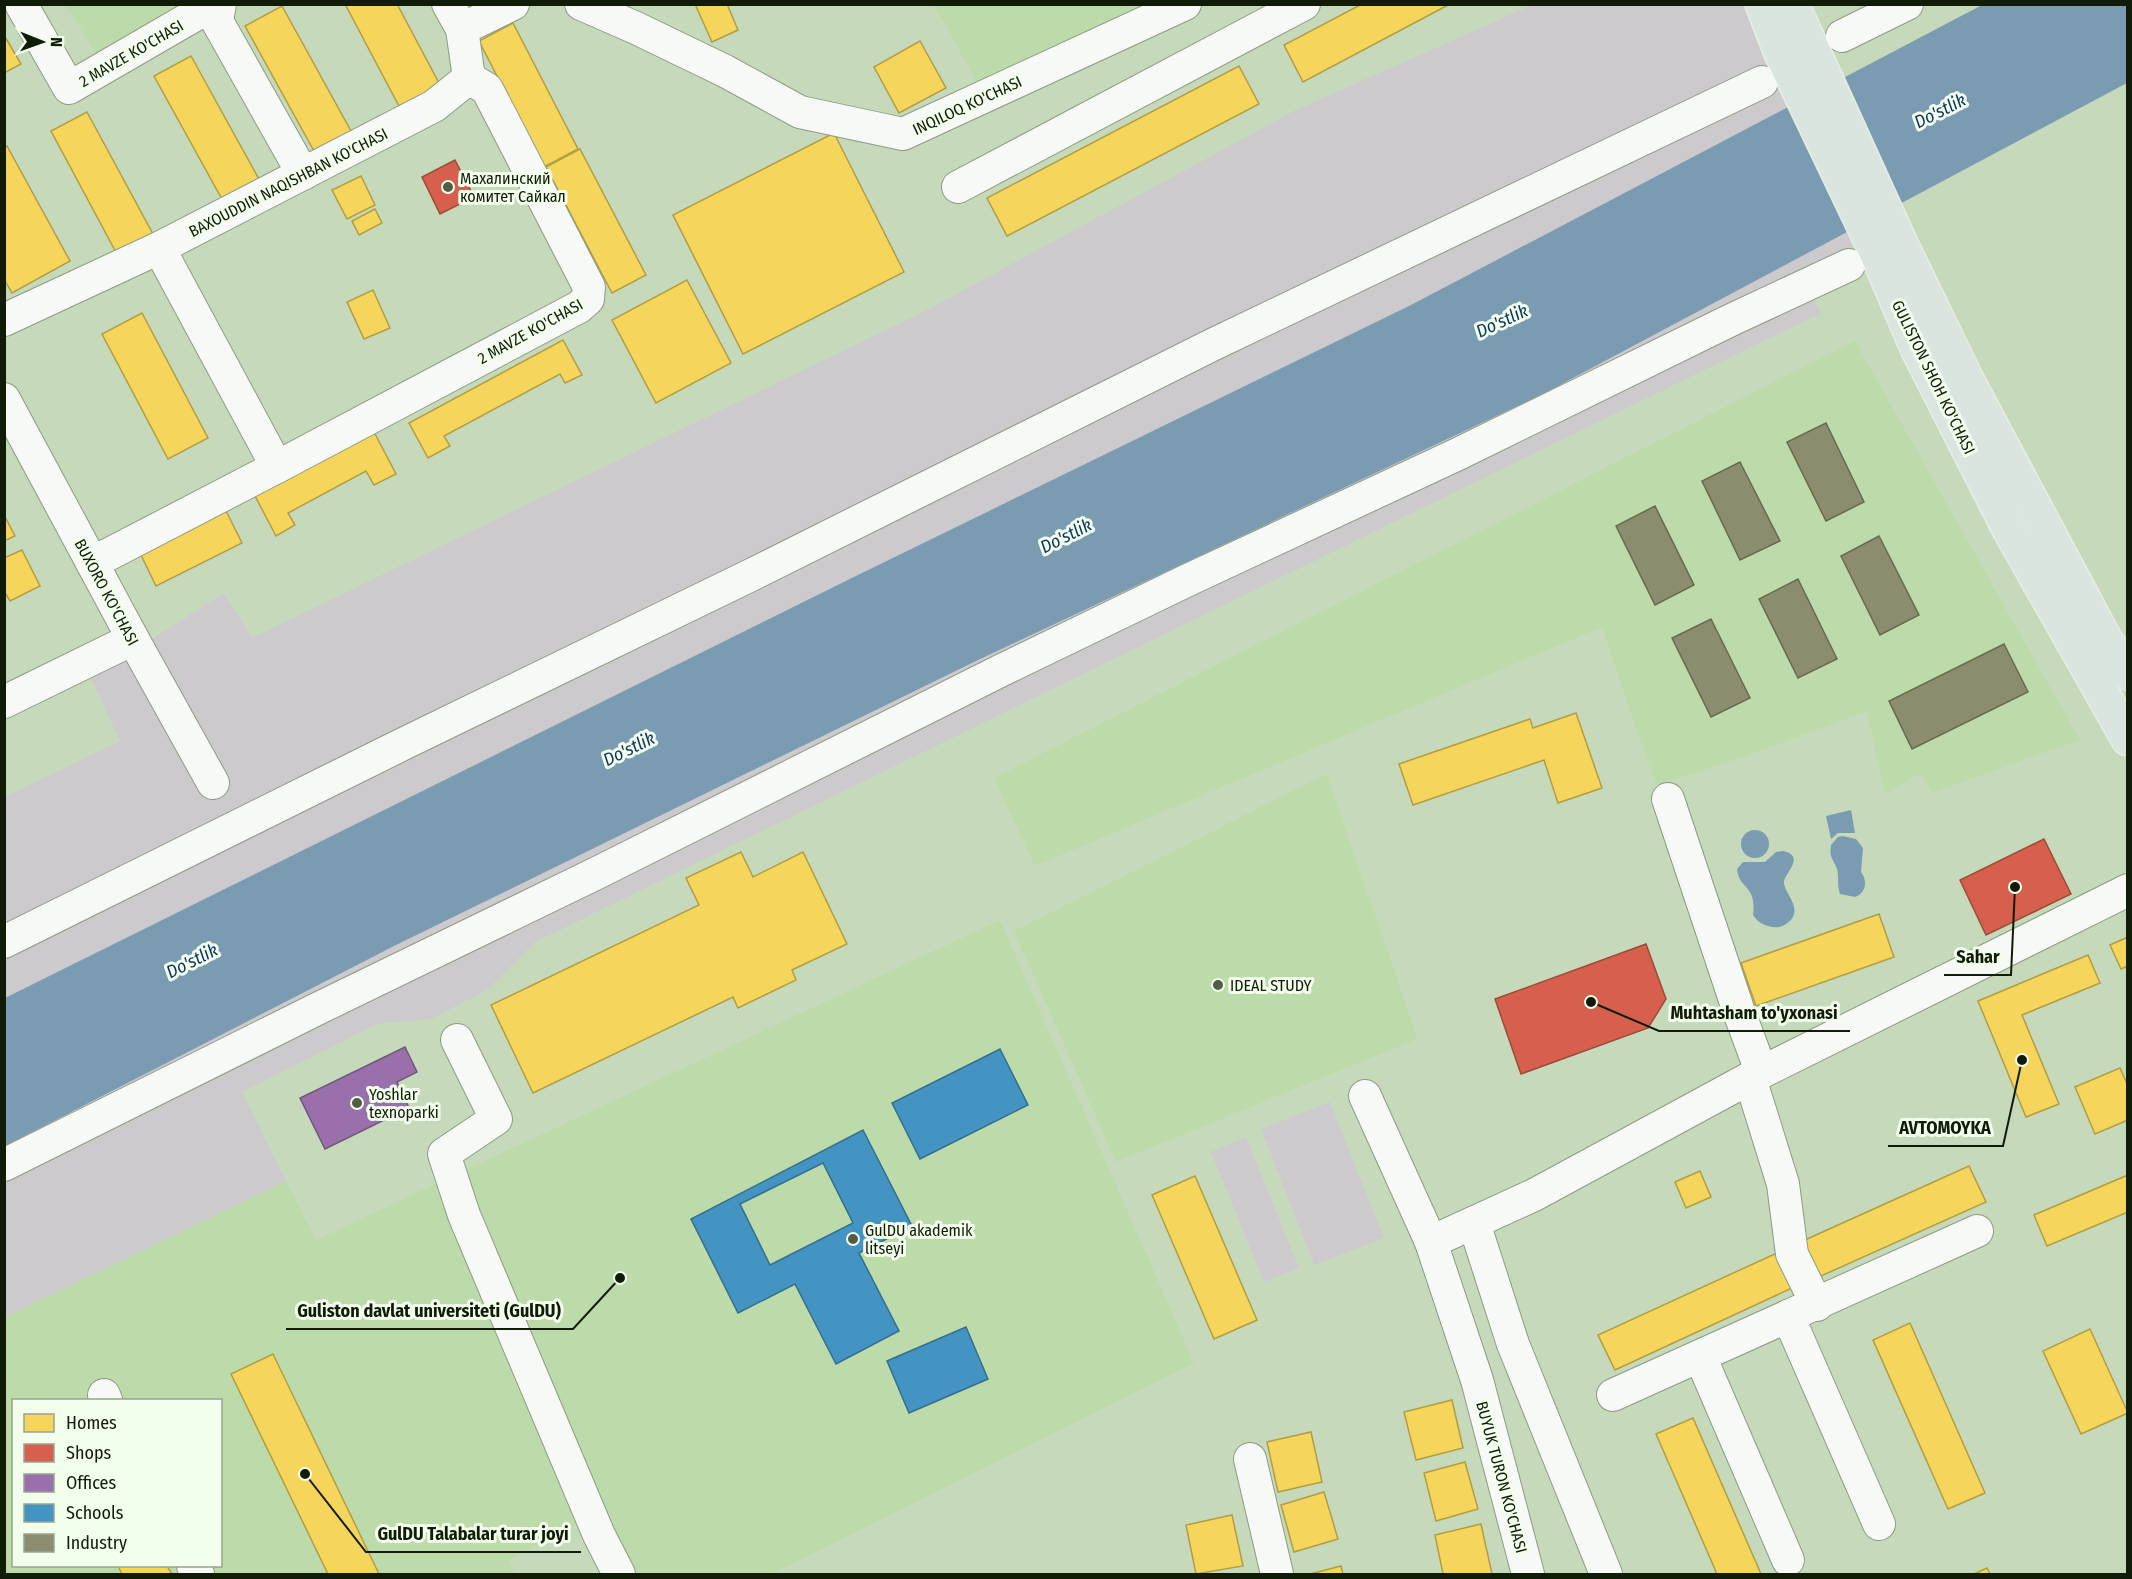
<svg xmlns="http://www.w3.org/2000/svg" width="2132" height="1579" font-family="'Fira Sans Condensed',sans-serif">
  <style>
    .built { fill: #bddbaa; fill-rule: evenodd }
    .green { fill: #cdcace }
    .water { fill: #7b9bb2 }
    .homes { fill: #f6d55c; stroke: #b19e42; stroke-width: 1.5 }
    .shops { fill: #d6604d; stroke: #9b4c38; stroke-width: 1.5 }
    .offices { fill: #9970ab; stroke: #70577a; stroke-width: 1.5 }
    .schools { fill: #4393c3; stroke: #346f8b; stroke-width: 1.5; fill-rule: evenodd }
    .industry { fill: #8c8c6e; stroke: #676a4f; stroke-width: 1.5 }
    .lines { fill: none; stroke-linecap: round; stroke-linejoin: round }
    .minor-casing { stroke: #8d9b83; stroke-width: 34 }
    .major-casing { stroke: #e5eee0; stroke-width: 36 }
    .minor { stroke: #f6f9f5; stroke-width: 32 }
    .major { stroke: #dae5e0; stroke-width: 33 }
    .poi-dot { fill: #505e46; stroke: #f3ffed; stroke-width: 2 }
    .labels { text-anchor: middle; stroke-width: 6; stroke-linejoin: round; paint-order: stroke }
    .street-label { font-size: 16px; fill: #101c07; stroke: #f3ffed }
    .poi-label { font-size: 16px; fill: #101c07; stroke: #f3ffed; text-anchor: start }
    .water-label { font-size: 18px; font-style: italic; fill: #09325e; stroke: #f3ffed }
    .leader { fill: none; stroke: #101c07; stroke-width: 2 }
    .callout-dot { fill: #101c07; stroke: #f3ffed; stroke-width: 2 }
    .callout-label { font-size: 18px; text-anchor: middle; font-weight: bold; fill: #101c07; stroke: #f3ffed; stroke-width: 6; stroke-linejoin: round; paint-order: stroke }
  </style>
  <rect width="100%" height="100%" fill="#c6d9ba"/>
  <g class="built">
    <path d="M 1132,4 L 1135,10 L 979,86 L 934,5 Z"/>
    <path d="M 66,5 L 189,5 L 97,55 Z"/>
    <path d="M 1855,341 L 2080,740 L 1932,793 L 1921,773 L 1885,794 L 1867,711 L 1721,765 L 1656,785 L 1602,627 L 1035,866 L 994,778 Z"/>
    <path d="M 1327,774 L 1417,1039 L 1116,1162 L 1014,931 Z"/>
    <path d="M 1000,920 L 1194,1363 L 772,1574 L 638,1574 L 601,1511 L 509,1560 L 515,1574 L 5,1574 L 5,1317 L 286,1181 L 316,1240 ZM 14,1400 L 220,1400 L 220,1566 L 14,1566 Z"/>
  </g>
  <g class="green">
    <path d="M 1532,5 L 1745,5 L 1854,246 L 1800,273 L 1821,313 L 535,942 L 487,990 L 431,1019 L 377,1024 L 242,1092 L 286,1181 L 5,1317 L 5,797 L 120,741 L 91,678 L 224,593 L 252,638 L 927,310 L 1294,111 Z"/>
    <path d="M 1330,1102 L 1384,1238 L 1314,1265 L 1261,1129 Z"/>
    <path d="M 1246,1137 L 1299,1268 L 1264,1282 L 1211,1152 Z"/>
  </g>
  <g class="water">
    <path d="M 1982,5 L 2127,5 L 2127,83 L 1541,395 L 976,661 L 394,946 L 5,1146 L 5,998 L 862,573 L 1411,305 Z"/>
    <path d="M 1851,810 L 1855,833 L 1838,833 L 1831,839 L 1826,816 Z"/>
    <circle cx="1755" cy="844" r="14"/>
    <path d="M 1843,836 L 1856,839 L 1863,848 L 1861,872 C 1868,881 1866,893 1855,897 L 1840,894 C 1837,885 1839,877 1837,869 C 1833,858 1829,858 1831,845 L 1838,837 Z"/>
    <path d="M 1783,851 C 1805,856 1787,871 1784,881 C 1782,892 1807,910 1786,924 C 1780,928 1774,928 1768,926 C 1761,924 1757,921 1753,915 C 1757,884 1739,890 1737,869 L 1743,862 L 1765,862 L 1776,852 Z"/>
  </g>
  <g class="homes">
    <path d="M 345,4 L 397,4 L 440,85 L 399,106 Z"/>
    <path d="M 695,4 L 727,4 L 738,30 L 712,42 Z"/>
    <path d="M 1362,4 L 1450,4 L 1303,82 L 1284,45 Z"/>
    <path d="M 282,6 L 351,131 L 314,151 L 245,26 Z"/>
    <path d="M 513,23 L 578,149 L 544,167 L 479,41 Z"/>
    <path d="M 4,35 L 21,64 L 4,73 Z"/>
    <path d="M 920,41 L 946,88 L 899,113 L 874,67 Z"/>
    <path d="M 191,56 L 260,181 L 223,201 L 154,76 Z"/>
    <path d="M 1239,66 L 1259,104 L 1007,236 L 987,198 Z"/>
    <path d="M 87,112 L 154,236 L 118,256 L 51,131 Z"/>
    <path d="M 834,133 L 904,272 L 743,354 L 673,215 Z"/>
    <path d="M 7,146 L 70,261 L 12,293 L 4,279 L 4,147 Z"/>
    <path d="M 580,149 L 646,275 L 612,293 L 546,167 Z"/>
    <path d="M 361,176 L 375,205 L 347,219 L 332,190 Z"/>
    <path d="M 375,209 L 382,223 L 359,235 L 352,221 Z"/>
    <path d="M 687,280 L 731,363 L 656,403 L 612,320 Z"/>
    <path d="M 373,290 L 390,328 L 364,339 L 347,302 Z"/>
    <path d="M 142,313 L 208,438 L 168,459 L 102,334 Z"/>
    <path d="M 563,340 L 582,375 L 565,383 L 560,374 L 444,436 L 450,446 L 428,458 L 409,423 Z"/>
    <path d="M 374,432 L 396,474 L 374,485 L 366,471 L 288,513 L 295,525 L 276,536 L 255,496 Z"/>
    <path d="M 225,509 L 242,543 L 156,586 L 139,551 Z"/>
    <path d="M 4,515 L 15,536 L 4,541 Z"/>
    <path d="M 22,550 L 40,586 L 10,601 L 4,591 L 4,558 Z"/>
    <path d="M 1576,713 L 1602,788 L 1558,803 L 1544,760 L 1413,805 L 1399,764 L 1530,719 L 1533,728 Z"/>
    <path d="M 741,852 L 753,877 L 803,852 L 847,944 L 792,970 L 796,980 L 738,1008 L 733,997 L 533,1093 L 491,1005 L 699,905 L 686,878 Z"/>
    <path d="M 1879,914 L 1894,957 L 1756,1006 L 1741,963 Z"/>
    <path d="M 2128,937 L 2128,966 L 2121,969 L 2110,945 Z"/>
    <path d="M 2088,955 L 2100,983 L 2022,1015 L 2059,1104 L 2026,1117 L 1978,1001 Z"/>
    <path d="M 2120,1068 L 2128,1086 L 2128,1120 L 2095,1134 L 2075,1087 Z"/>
    <path d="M 1969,1166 L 1986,1202 L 1812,1280 L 1796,1244 Z"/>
    <path d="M 1700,1171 L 1711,1197 L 1686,1208 L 1675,1182 Z"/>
    <path d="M 2128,1175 L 2128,1212 L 2047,1246 L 2034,1215 Z"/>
    <path d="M 1195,1176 L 1257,1320 L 1214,1339 L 1152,1195 Z"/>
    <path d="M 1777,1253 L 1792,1288 L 1615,1370 L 1598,1335 Z"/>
    <path d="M 1910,1323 L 1985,1493 L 1948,1509 L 1873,1340 Z"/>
    <path d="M 2090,1329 L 2128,1413 L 2081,1434 L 2043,1351 Z"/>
    <path d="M 273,1354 L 379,1574 L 328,1574 L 231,1374 Z"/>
    <path d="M 1452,1400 L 1463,1448 L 1416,1460 L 1404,1412 Z"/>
    <path d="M 1693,1418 L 1761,1574 L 1717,1574 L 1656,1434 Z"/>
    <path d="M 1311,1432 L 1322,1482 L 1278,1492 L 1267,1442 Z"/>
    <path d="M 1465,1462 L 1478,1509 L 1436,1521 L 1424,1473 Z"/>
    <path d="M 1324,1492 L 1338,1539 L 1294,1552 L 1281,1505 Z"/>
    <path d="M 1232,1515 L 1243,1566 L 1196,1574 L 1186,1525 Z"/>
    <path d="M 1481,1524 L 1492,1574 L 1443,1574 L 1435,1535 Z"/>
    <path d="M 118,1566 L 167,1566 L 172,1574 L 122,1574 Z"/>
    <path d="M 1341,1566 L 1343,1574 L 1310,1574 Z"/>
    <path d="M 1987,1568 L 1990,1574 L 1974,1574 Z"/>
  </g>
  <g class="shops">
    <path d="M 455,160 L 474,197 L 440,214 L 422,177 Z"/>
    <path d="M 2044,839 L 2071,894 L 1986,935 L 1960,880 Z"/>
    <path d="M 1646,944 L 1666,999 L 1648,1028 L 1521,1074 L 1495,999 Z"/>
  </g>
  <path class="offices" d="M 405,1047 L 417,1072 L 397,1082 L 409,1108 L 325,1149 L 300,1098 Z"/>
  <g class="schools">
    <path d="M 1000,1049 L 1028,1105 L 920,1159 L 892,1103 Z"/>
    <path d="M 863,1130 L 912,1226 L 859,1253 L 899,1331 L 836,1364 L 795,1284 L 738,1313 L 691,1219 ZM 823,1163 L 853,1223 L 770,1265 L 740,1204 Z"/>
    <path d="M 966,1327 L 988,1379 L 909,1413 L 887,1361 Z"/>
  </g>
  <g class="industry">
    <path d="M 1826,423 L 1864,502 L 1826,521 L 1787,442 Z"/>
    <path d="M 1740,462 L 1780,541 L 1740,560 L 1702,481 Z"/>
    <path d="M 1655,506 L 1694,585 L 1655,605 L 1616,526 Z"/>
    <path d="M 1879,536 L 1919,615 L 1880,635 L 1841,556 Z"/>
    <path d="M 1798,579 L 1837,659 L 1798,678 L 1759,599 Z"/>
    <path d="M 1711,619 L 1750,698 L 1711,717 L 1672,638 Z"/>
    <path d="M 2004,644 L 2028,692 L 1912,749 L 1889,701 Z"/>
  </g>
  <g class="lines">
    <g class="minor-casing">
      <g id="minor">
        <path d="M 21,4 L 69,88 L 214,4"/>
        <path d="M 220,4 L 217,21 L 303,174"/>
        <path d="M 448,4 L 462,29"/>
        <path d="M 581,4 L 636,28 L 725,71 L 800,112 L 903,134 L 1185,4"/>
        <path d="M 1842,36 L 1907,4"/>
        <path d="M 958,187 L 1304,4"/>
        <path d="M 4,320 L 159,248 L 434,106 L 469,78 L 462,29 L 513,4"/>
        <path d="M 4,399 L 133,639 L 213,783"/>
        <path d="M 277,467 L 579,307 L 588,299 L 589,287 L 487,89 L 469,78"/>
        <path d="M 92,563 L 277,467 L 159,248"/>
        <path d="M 4,702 L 133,639"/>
        <path d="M 1668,799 L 1739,1012 L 1761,1071"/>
        <path d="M 4,942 L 401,745 L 749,576 L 1214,344 L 1762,82"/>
        <path d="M 457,1040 L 496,1119 L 444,1154 L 464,1215 L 599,1535 L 619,1574"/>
        <path d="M 1365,1096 L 1431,1242"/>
        <path d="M 4,1165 L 319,1008 L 599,872 L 1002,670 L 1188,580 L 1458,454 L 1731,320 L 1849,265"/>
        <path d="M 1474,1223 L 1513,1344 L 1606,1574"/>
        <path d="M 1817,1305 L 1792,1254 L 1783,1184 L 1750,1078 L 2128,890"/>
        <path d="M 1788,1316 L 1879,1524"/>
        <path d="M 1700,1356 L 1788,1560"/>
        <path d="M 104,1395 L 106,1400"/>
        <path d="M 1613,1395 L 1977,1231"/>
        <path d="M 1250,1459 L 1277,1574"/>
        <path d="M 193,1566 L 198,1574"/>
        <path d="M 1528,1574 L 1477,1380 L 1431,1242 L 1534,1195 L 1750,1078"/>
      </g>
    </g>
    <g class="major-casing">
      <g id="major">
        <path d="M 1762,4 L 1781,53 L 1877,254 L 1917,348 L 2009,529 L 2128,739"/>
        <path d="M 1792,4 L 1900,242 L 1967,380 L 2105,639 L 2128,673"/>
      </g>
    </g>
    <use href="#minor" class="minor"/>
    <use href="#major" class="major"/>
  </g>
  <g class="poi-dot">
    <circle cx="448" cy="187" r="6"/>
    <circle cx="1218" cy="985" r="6"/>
    <circle cx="357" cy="1103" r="6"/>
    <circle cx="853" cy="1239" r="6"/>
  </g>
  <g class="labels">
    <g class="street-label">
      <text transform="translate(131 53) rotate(-30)" y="6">2 MAVZE KO'CHASI</text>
      <text transform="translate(967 105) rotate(-25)" y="6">INQILOQ KO'CHASI</text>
      <text transform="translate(288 182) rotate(-27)" y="6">BAXOUDDIN NAQISHBAN KO'CHASI</text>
      <text transform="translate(530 331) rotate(-29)" y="6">2 MAVZE KO'CHASI</text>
      <text transform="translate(1934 377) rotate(64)" y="6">GULISTON SHOH KO'CHASI</text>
      <text transform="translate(107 592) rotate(62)" y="6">BUXORO KO'CHASI</text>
      <text transform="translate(1502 1477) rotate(75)" y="6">BUYUK TURON KO'CHASI</text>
    </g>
    <g class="poi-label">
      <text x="460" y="184">Махалинский<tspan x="460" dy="18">комитет Сайкал</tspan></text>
      <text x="1230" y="991">IDEAL STUDY</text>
      <text x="369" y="1100">Yoshlar<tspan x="369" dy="18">texnoparki</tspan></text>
      <text x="865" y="1236">GulDU akademik<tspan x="865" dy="18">litseyi</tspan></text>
    </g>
    <g class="water-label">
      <text transform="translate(1940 111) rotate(-27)" y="6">Do'stlik</text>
      <text transform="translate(1502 321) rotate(-25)" y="6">Do'stlik</text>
      <text transform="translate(1066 536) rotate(-27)" y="6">Do'stlik</text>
      <text transform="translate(629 749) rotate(-26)" y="6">Do'stlik</text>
      <text transform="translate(192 961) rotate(-27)" y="6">Do'stlik</text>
    </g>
  </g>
  <path class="leader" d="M2015 887L2011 975H1944M1591 1002L1659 1031H1850M2022 1060L2003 1146H1888M620 1278L573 1329H286M305 1474L366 1552H581"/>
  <g class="callout-dot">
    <circle cx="2015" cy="887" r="6"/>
    <circle cx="1591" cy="1002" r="6"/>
    <circle cx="2022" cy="1060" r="6"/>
    <circle cx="620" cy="1278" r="6"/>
    <circle cx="305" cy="1474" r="6"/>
  </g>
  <g class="callout-label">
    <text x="1978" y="963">Sahar</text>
    <text x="1754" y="1019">Muhtasham to'yxonasi</text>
    <text x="1945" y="1134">AVTOMOYKA</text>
    <text x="429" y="1317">Guliston davlat universiteti (GulDU)</text>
    <text x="473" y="1540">GulDU Talabalar turar joyi</text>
  </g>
  <rect width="2132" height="1579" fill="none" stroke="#101c07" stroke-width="12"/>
  <rect x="12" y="1399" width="210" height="168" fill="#f3ffed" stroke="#98a491" stroke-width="1.5"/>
  <rect x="24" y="1414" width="30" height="18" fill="#f6d55c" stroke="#98a491" stroke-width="1.5"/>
  <text x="66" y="1429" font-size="18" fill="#101c07">Homes</text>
  <rect x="24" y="1444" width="30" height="18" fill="#d6604d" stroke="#98a491" stroke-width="1.5"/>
  <text x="66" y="1459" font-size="18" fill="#101c07">Shops</text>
  <rect x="24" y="1474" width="30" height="18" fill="#9970ab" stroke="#98a491" stroke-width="1.5"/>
  <text x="66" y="1489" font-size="18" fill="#101c07">Offices</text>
  <rect x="24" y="1504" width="30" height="18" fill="#4393c3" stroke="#98a491" stroke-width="1.5"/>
  <text x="66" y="1519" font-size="18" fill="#101c07">Schools</text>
  <rect x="24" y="1534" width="30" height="18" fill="#8c8c6e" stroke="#98a491" stroke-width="1.5"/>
  <text x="66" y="1549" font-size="18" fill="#101c07">Industry</text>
  <g transform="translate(42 42) rotate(91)" stroke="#f3ffed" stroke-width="4.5" paint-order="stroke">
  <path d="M0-4.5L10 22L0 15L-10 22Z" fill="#101c07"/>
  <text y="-9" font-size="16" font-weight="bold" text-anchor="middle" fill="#101c07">N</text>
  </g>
</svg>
